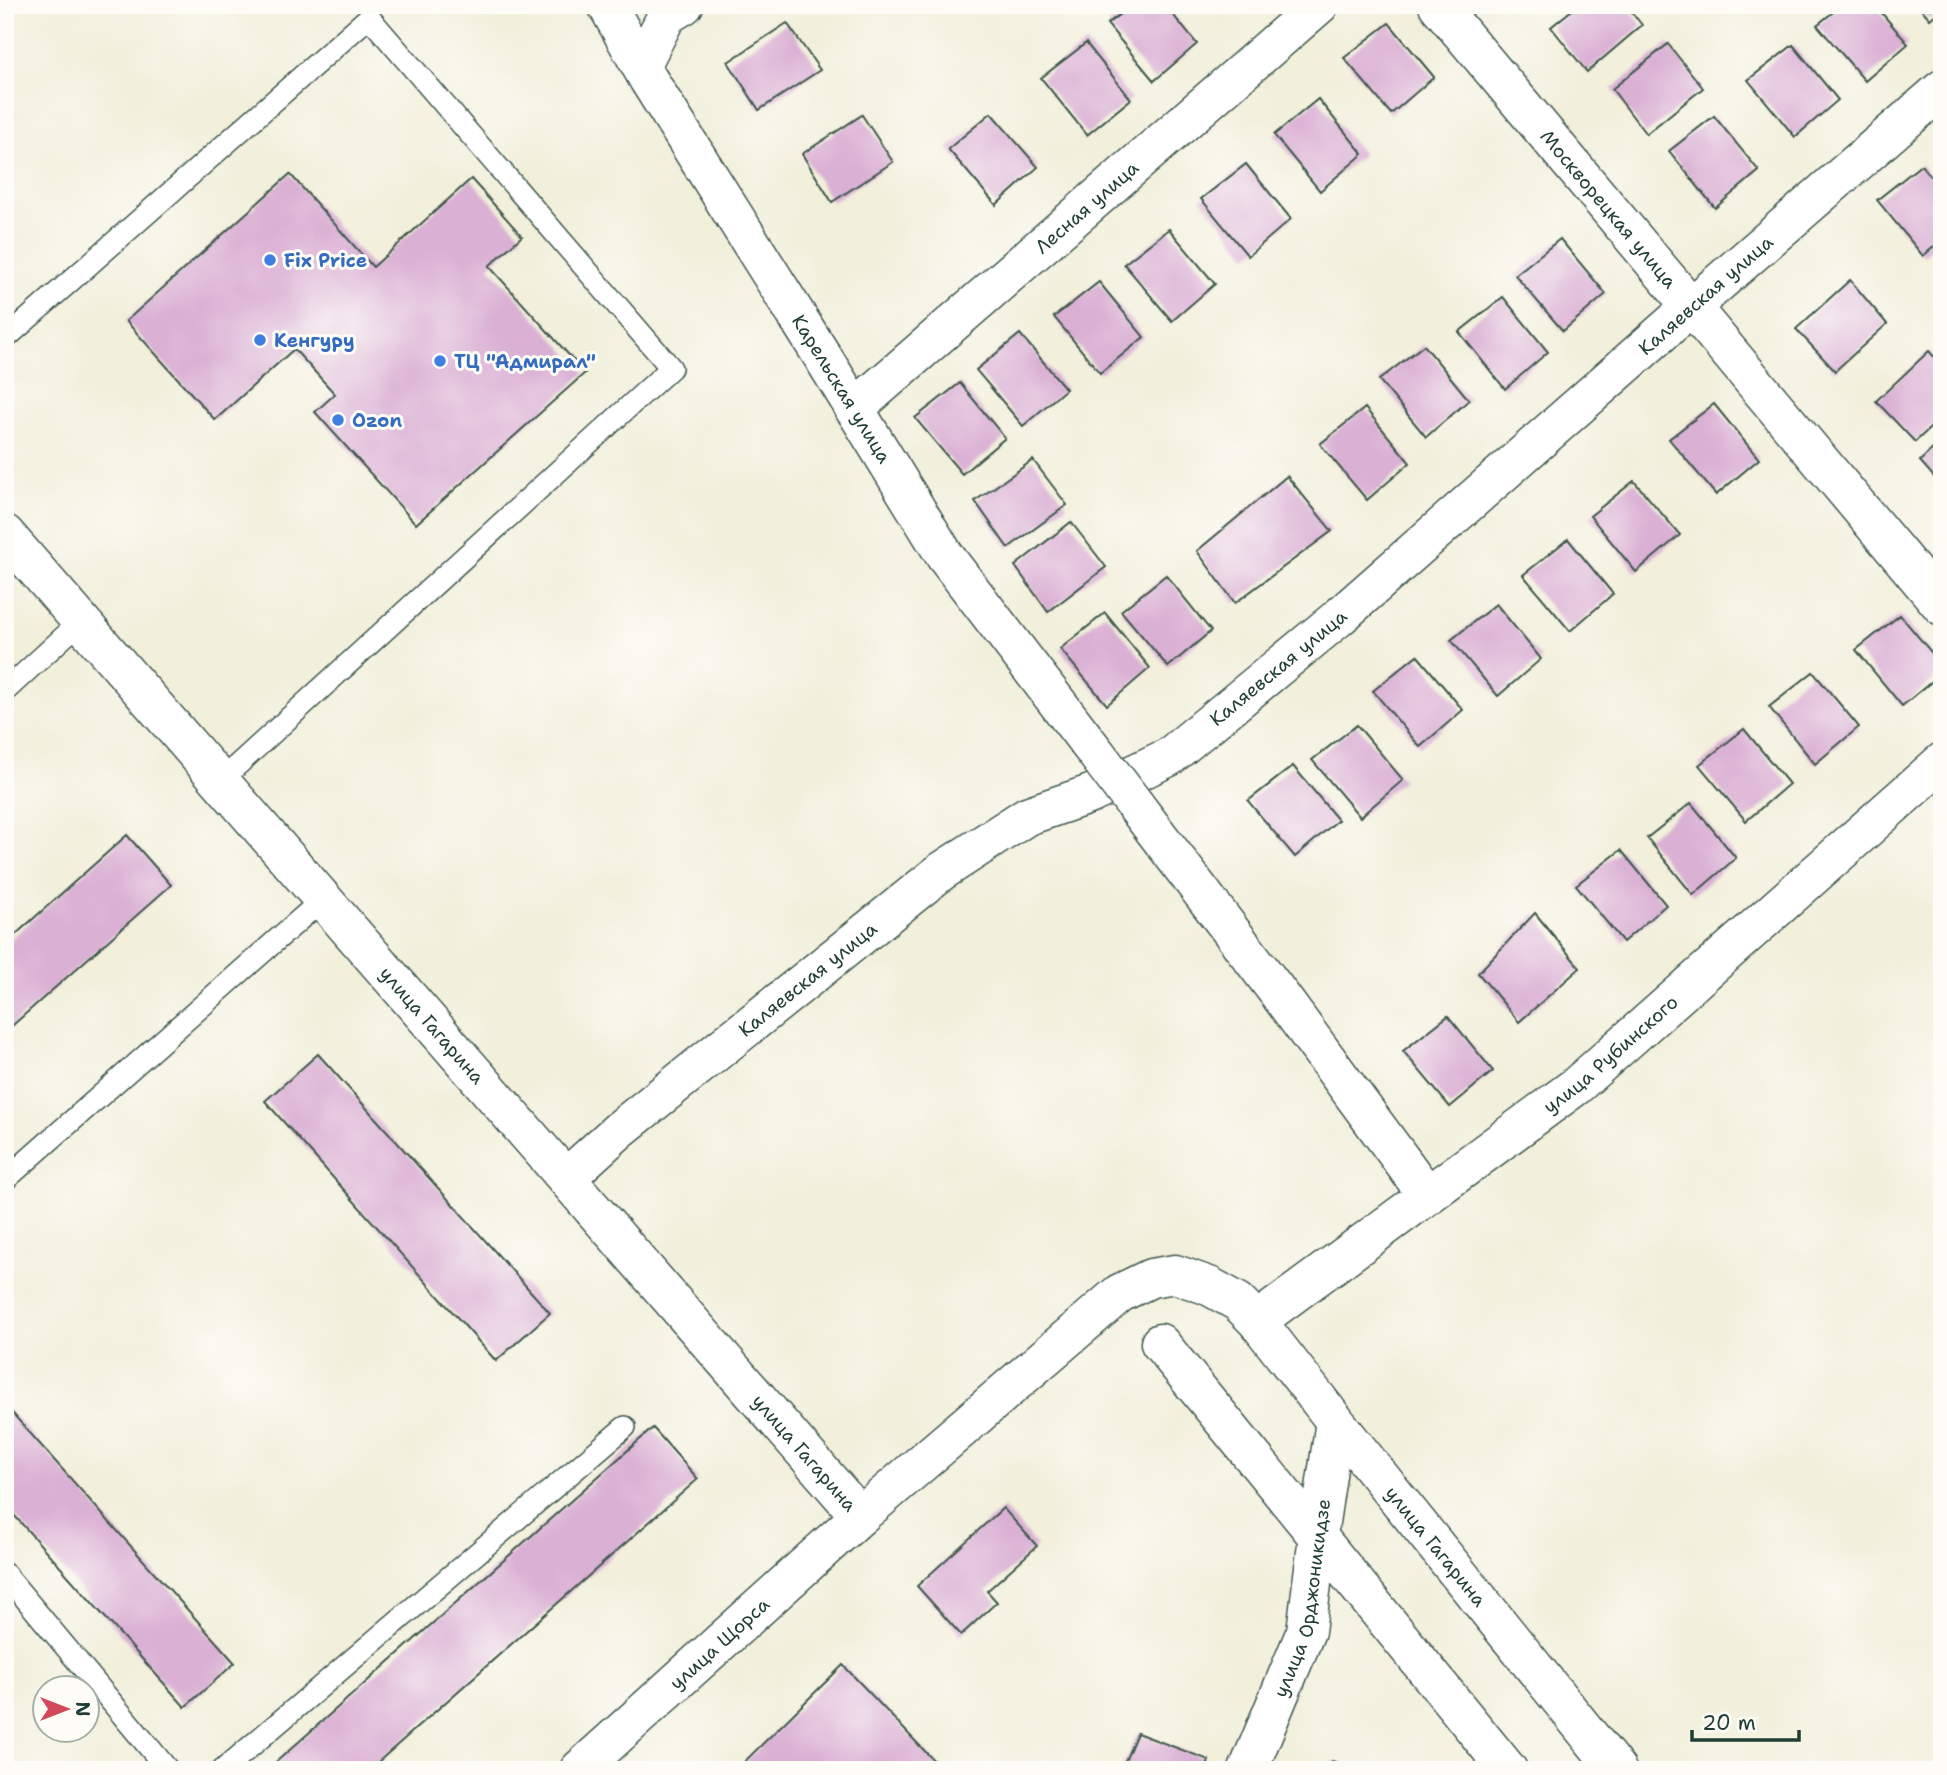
<svg xmlns="http://www.w3.org/2000/svg" width="1947" height="1775" font-family="'Shantell Sans',sans-serif">
  <style>
    .building { fill: #dab0d4 }
    .lines { fill: none; stroke-linecap: round; stroke-linejoin: round }
    .lane-casing { stroke: #3f584d; stroke-width: 24 }
    .street-casing { stroke: #3f584d; stroke-width: 41 }
    .secondary-casing { stroke: #3f584d; stroke-width: 41 }
    .lane { stroke: #fff; stroke-width: 21 }
    .street { stroke: #fff; stroke-width: 38 }
    .secondary { stroke: #fff; stroke-width: 38 }
    .street-bridge-casing { stroke: #3f584d; stroke-width: 41; stroke-linecap: butt }
    .street-bridge { stroke: #fff; stroke-width: 38 }
    .shop-dot { fill: #3f7fe0; stroke: #fdfcf7; stroke-width: 2.5 }
    .labels { text-anchor: middle; stroke-width: 6; stroke-linejoin: round; paint-order: stroke }
    .street-label { font-size: 19px; fill: #1f3d34; stroke: #fdfcf7 }
    .shop-label { font-size: 19px; font-weight: bold; fill: #366cbe; stroke: #fdfcf7; text-anchor: start }
  </style>
  <rect width="100%" height="100%" fill="#fdfcf7"/>
  <filter id="ink" filterUnits="userSpaceOnUse"><feTurbulence type="fractalNoise" baseFrequency=".0143" numOctaves="2"/><feDisplacementMap in="SourceGraphic" scale="14" xChannelSelector="R" yChannelSelector="G"/><feConvolveMatrix kernelMatrix="1 2 1 2 8 2 1 2 1" color-interpolation-filters="sRGB"/></filter>
  <filter id="wash" filterUnits="userSpaceOnUse"><feTurbulence type="fractalNoise" baseFrequency=".00686" numOctaves="4" result="noise"/><feDisplacementMap in="SourceGraphic" scale="28" xChannelSelector="R" yChannelSelector="G"/><feGaussianBlur stdDeviation="1.57" result="paint"/><feColorMatrix in="noise" values="0 0 0 0 0 0 0 0 0 0 0 0 0 0 0 0 0 1.4 0 .05"/><feComposite in="paint" operator="in"/></filter>
  <g filter="url(#wash)">
    <rect width="100%" height="100%" fill="#f2efdb"/>
    <g id="blocks">
      <g class="building">
        <path d="M 1132,5 L 1165,5 L 1197,44 L 1154,81 L 1107,24 Z"/>
        <path d="M 1578,5 L 1626,5 L 1642,25 L 1587,72 L 1551,27 Z"/>
        <path d="M 1842,5 L 1875,5 L 1908,44 L 1865,81 L 1817,25 Z"/>
        <path d="M 1918,5 L 1942,5 L 1942,9 L 1930,19 Z"/>
        <path d="M 787,23 L 820,70 L 759,110 L 728,62 Z"/>
        <path d="M 1389,23 L 1434,77 L 1391,114 L 1344,58 Z"/>
        <path d="M 1086,43 L 1131,99 L 1087,135 L 1041,78 Z"/>
        <path d="M 1668,44 L 1703,88 L 1646,134 L 1612,89 Z"/>
        <path d="M 1793,45 L 1838,100 L 1795,137 L 1748,80 Z"/>
        <path d="M 1318,99 L 1363,154 L 1320,191 L 1274,135 Z"/>
        <path d="M 991,113 L 1038,167 L 996,205 L 948,149 Z"/>
        <path d="M 862,115 L 893,162 L 832,202 L 802,154 Z"/>
        <path d="M 1714,116 L 1759,171 L 1715,208 L 1669,151 Z"/>
        <path d="M 1246,164 L 1291,219 L 1248,256 L 1201,199 Z"/>
        <path d="M 1921,165 L 1942,190 L 1942,240 L 1923,256 L 1877,200 Z"/>
        <path d="M 290,174 L 373,267 L 471,179 L 522,236 L 489,266 L 585,373 L 416,524 L 315,412 L 335,394 L 294,349 L 215,420 L 126,321 Z"/>
        <path d="M 1169,229 L 1215,284 L 1172,321 L 1124,264 Z"/>
        <path d="M 1560,239 L 1606,294 L 1563,331 L 1515,275 Z"/>
        <path d="M 1850,280 L 1887,324 L 1835,371 L 1796,329 Z"/>
        <path d="M 1099,282 L 1144,337 L 1100,373 L 1054,317 Z"/>
        <path d="M 1503,297 L 1548,352 L 1505,389 L 1459,332 Z"/>
        <path d="M 1020,334 L 1066,389 L 1023,426 L 976,370 Z"/>
        <path d="M 1424,345 L 1469,400 L 1426,437 L 1379,380 Z"/>
        <path d="M 1929,351 L 1942,366 L 1942,417 L 1915,442 L 1876,401 Z"/>
        <path d="M 960,383 L 1005,438 L 962,474 L 915,418 Z"/>
        <path d="M 1714,404 L 1759,459 L 1716,495 L 1669,439 Z"/>
        <path d="M 1365,408 L 1410,463 L 1367,500 L 1320,444 Z"/>
        <path d="M 1942,440 L 1942,486 L 1920,461 Z"/>
        <path d="M 1033,460 L 1067,505 L 1008,548 L 975,501 Z"/>
        <path d="M 1287,476 L 1332,531 L 1235,603 L 1197,551 Z"/>
        <path d="M 1634,481 L 1680,535 L 1636,572 L 1590,516 Z"/>
        <path d="M 1071,522 L 1106,567 L 1048,612 L 1015,566 Z"/>
        <path d="M 1568,539 L 1613,594 L 1570,631 L 1523,575 Z"/>
        <path d="M 1166,575 L 1211,631 L 1168,667 L 1121,611 Z"/>
        <path d="M 1496,604 L 1541,659 L 1498,696 L 1451,640 Z"/>
        <path d="M 1105,613 L 1150,668 L 1107,705 L 1060,649 Z"/>
        <path d="M 1900,615 L 1942,665 L 1942,673 L 1902,706 L 1856,650 Z"/>
        <path d="M 1417,655 L 1463,710 L 1420,747 L 1373,691 Z"/>
        <path d="M 1813,672 L 1859,727 L 1815,764 L 1769,707 Z"/>
        <path d="M 1357,725 L 1403,780 L 1360,817 L 1312,760 Z"/>
        <path d="M 1744,729 L 1789,784 L 1746,821 L 1699,765 Z"/>
        <path d="M 1293,766 L 1338,820 L 1295,857 L 1248,801 Z"/>
        <path d="M 1691,803 L 1736,858 L 1693,895 L 1647,838 Z"/>
        <path d="M 127,835 L 171,885 L 5,1032 L 5,944 Z"/>
        <path d="M 1621,850 L 1666,905 L 1623,942 L 1576,885 Z"/>
        <path d="M 1535,913 L 1580,968 L 1519,1022 L 1478,973 Z"/>
        <path d="M 1448,1016 L 1493,1071 L 1450,1107 L 1403,1051 Z"/>
        <path d="M 318,1054 L 550,1313 L 496,1361 L 265,1101 Z"/>
        <path d="M 5,1405 L 235,1663 L 185,1707 L 5,1505 Z"/>
        <path d="M 653,1428 L 698,1479 L 369,1770 L 267,1770 Z"/>
        <path d="M 1003,1508 L 1037,1546 L 987,1591 L 997,1602 L 961,1635 L 917,1586 Z"/>
        <path d="M 843,1665 L 938,1765 L 933,1770 L 841,1770 L 839,1768 L 837,1770 L 736,1770 Z"/>
        <path d="M 1137,1733 L 1209,1760 L 1206,1770 L 1121,1770 Z"/>
        <path d="M 1332,1761 L 1357,1769 L 1357,1770 L 1329,1770 Z"/>
      </g>
    </g>
  </g>
  <g filter="url(#ink)">
    <use href="#blocks" fill-opacity="0" stroke="#3f584d" stroke-width="2"/>
    <g class="lines">
      <g class="lane-casing">
        <g id="lane">
          <path d="M 5,339 L 369,17 L 671,368 L 220,781"/>
          <path d="M 5,691 L 81,621"/>
          <path d="M 5,1180 L 323,899"/>
          <path d="M 5,1574 L 168,1770"/>
          <path d="M 223,1770 L 625,1427"/>
        </g>
      </g>
      <g class="street-casing">
        <g id="street">
          <path id="s1" d="M 607,5 L 648,79 L 824,359 L 945,556 L 1099,757"/>
          <path id="s2" d="M 1438,5 L 1942,606"/>
          <path d="M 641,66 L 667,15 L 684,5"/>
          <path id="s3" d="M 854,409 L 1319,5"/>
          <path id="s4" d="M 5,534 L 860,1516"/>
          <path d="M 1135,805 L 1279,994 L 1427,1195"/>
          <path id="s5" d="M 566,1178 L 619,1130 L 942,871 L 1027,816 L 1091,794 L 1169,757 L 1338,618 L 1691,307 L 1942,89"/>
          <path id="s6" d="M 1257,1321 L 1576,1086 L 1942,762"/>
          <path d="M 1160,1343 L 1508,1770"/>
          <path id="s7" d="M 1248,1770 L 1306,1631 L 1318,1536 L 1335,1421"/>
        </g>
      </g>
      <g class="secondary-casing">
        <g id="secondary">
          <path id="s8" d="M 579,1770 L 860,1516 L 1120,1293 L 1151,1278 L 1175,1274 L 1209,1286 L 1238,1302 L 1257,1321 L 1335,1421 L 1617,1770"/>
        </g>
      </g>
      <use href="#lane" class="lane"/>
      <use href="#street" class="street"/>
      <use href="#secondary" class="secondary"/>
      <g class="street-bridge-casing">
        <path id="street-bridge" d="M 1099,757 L 1135,805"/>
      </g>
      <use href="#street-bridge" class="street-bridge"/>
    </g>
  </g>
  <g class="shop-dot">
    <circle cx="270" cy="260" r="7"/>
    <circle cx="260" cy="340" r="7"/>
    <circle cx="440" cy="361" r="7"/>
    <circle cx="338" cy="420" r="7"/>
  </g>
  <g class="labels">
    <g class="street-label">
      <text dy="7" stroke="none"><textPath href="#s3" startOffset="308">Лесная улица</textPath></text>
      <text dy="7" stroke="none"><textPath href="#s2" startOffset="266">Москворецкая улица</textPath></text>
      <text dy="7" stroke="none"><textPath href="#s5" startOffset="1449">Каляевская улица</textPath></text>
      <text dy="7" stroke="none"><textPath href="#s1" startOffset="450">Карельская улица</textPath></text>
      <text dy="7" stroke="none"><textPath href="#s5" startOffset="882">Каляевская улица</textPath></text>
      <text dy="7" stroke="none"><textPath href="#s5" startOffset="313">Каляевская улица</textPath></text>
      <text dy="7" stroke="none"><textPath href="#s4" startOffset="651">улица Гагарина</textPath></text>
      <text dy="7" stroke="none"><textPath href="#s6" startOffset="443">улица Рубинского</textPath></text>
      <text dy="7" stroke="none"><textPath href="#s4" startOffset="1218">улица Гагарина</textPath></text>
      <text dy="7" stroke="none"><textPath href="#s8" startOffset="1164">улица Гагарина</textPath></text>
      <text dy="7" stroke="none"><textPath href="#s7" startOffset="182">улица Орджоникидзе</textPath></text>
      <text dy="7" stroke="none"><textPath href="#s8" startOffset="189">улица Щорса</textPath></text>
    </g>
    <g class="shop-label">
      <text x="284" y="267">Fix Price</text>
      <text x="274" y="347">Кенгуру</text>
      <text x="454" y="368">ТЦ "Адмирал"</text>
      <text x="352" y="427">Ozon</text>
    </g>
  </g>
  <rect width="1947" height="1775" fill="none" stroke="#fdfcf7" stroke-width="28"/>
  <g transform="translate(66 1709) rotate(90)"><circle r="33" fill="#fdfcf7" stroke="#a4b0a9" stroke-width="2"/>
  <path d="M0-5L12 26L0 18L-12 26Z" fill="#d1495b"/>
  <text y="-10" font-size="19" font-weight="bold" text-anchor="middle" fill="#1f3d34">N</text>
  </g>
  <path d="M1692 1730v10h107v-10" fill="none" stroke="#1f3d34" stroke-width="3.5"/>
  <text x="1702" y="1730" font-size="21" fill="#1f3d34" stroke="#fdfcf7" stroke-width="5" paint-order="stroke">20 m</text>
</svg>
